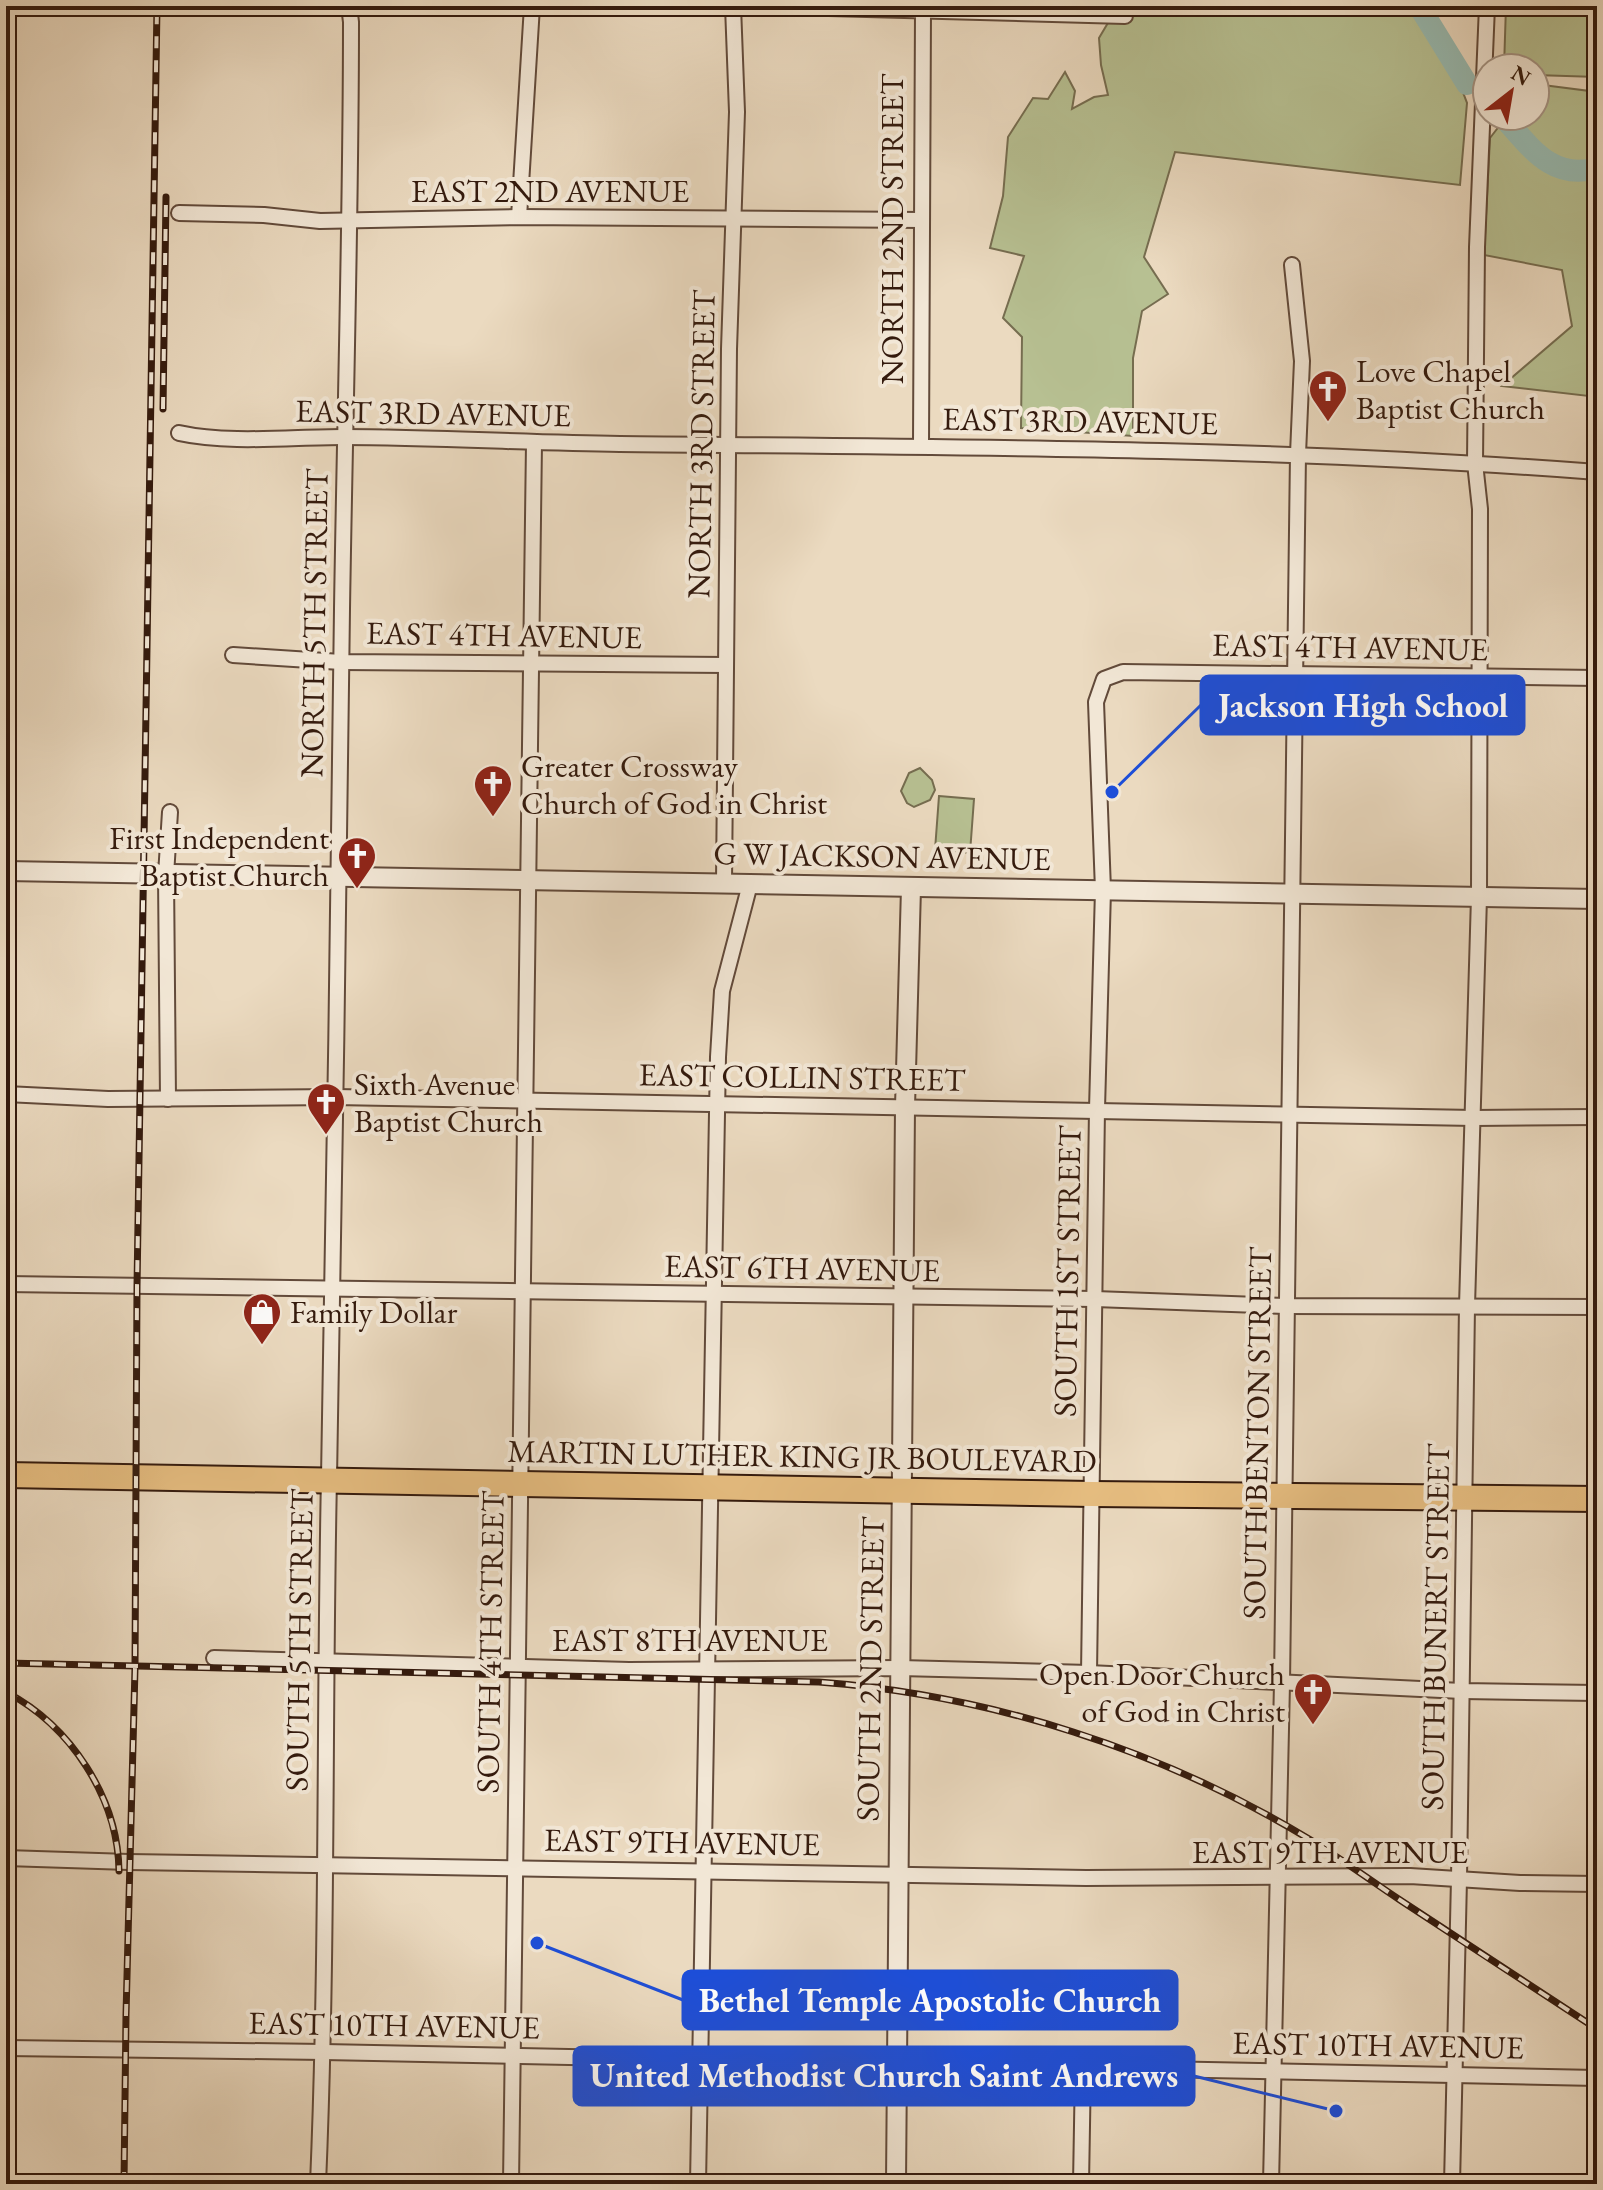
<svg xmlns="http://www.w3.org/2000/svg" width="1603" height="2190" font-family="'EB Garamond',serif">
  <style>
    .green { fill: #b7c092; stroke: #766d50; stroke-width: 2 }
    .lines { fill: none; stroke-linecap: round; stroke-linejoin: round }
    .river { stroke: #98bbb2; stroke-width: 22 }
    .minor-casing { stroke: #624a3a; stroke-width: 18 }
    .tertiary-casing { stroke: #624a3a; stroke-width: 22 }
    .primary-casing { stroke: #341a0d; stroke-width: 28 }
    .minor { stroke: #f2e7d6; stroke-width: 14 }
    .tertiary { stroke: #f2e7d6; stroke-width: 18 }
    .primary { stroke: #e6bd80; stroke-width: 24 }
    .rail-casing { stroke: #341a0d; stroke-width: 7 }
    .rail { stroke: #f2e7d6; stroke-width: 4; stroke-dasharray: 12; stroke-linecap: butt }
    .labels { text-anchor: middle; stroke-width: 8; stroke-linejoin: round; paint-order: stroke }
    .street-label { font-size: 32px; fill: #341a0d; stroke: #f2e7d6 }
    .poi-label { font-size: 32px; fill: #341a0d; stroke: #f2e7d6; text-anchor: start }
    .leader { fill: none; stroke: #1d4ed8; stroke-width: 3 }
    .callout-dot { fill: #1d4ed8; stroke: #f2e7d6; stroke-width: 3 }
    .callout { fill: #1d4ed8; stroke: #1d4ed8; stroke-width: 3 }
    .callout-label { font-size: 34px; text-anchor: middle; font-weight: bold; fill: #fff }
  </style>
  <rect width="100%" height="100%" fill="#ebdac0"/>
  <filter id="stains"><feTurbulence type="fractalNoise" baseFrequency=".0025" numOctaves="4"/><feColorMatrix values="0 0 0 0 .2 0 0 0 0 .09 0 0 0 0 .02 0 0 0 .5 -.17"/></filter>
  <radialGradient id="worn" r=".72"><stop offset=".6" stop-color="#630" stop-opacity="0"/><stop offset="1" stop-color="#630" stop-opacity=".3"/></radialGradient>
  <g class="green">
    <path d="M 1118,6 L 1430,6 L 1467,103 L 1460,185 L 1175,152 L 1144,257 L 1168,294 L 1142,311 L 1133,358 L 1133,436 L 1021,428 L 1022,337 L 1003,318 L 1024,256 L 990,248 L 1003,196 L 1008,137 L 1033,98 L 1048,99 L 1065,72 L 1075,91 L 1072,109 L 1094,97 L 1108,95 L 1101,65 L 1099,38 Z"/>
    <path d="M 1506,6 L 1597,6 L 1597,77 L 1535,75 L 1535,68 L 1504,68 Z"/>
    <path d="M 1535,84 L 1597,92 L 1597,397 L 1502,386 L 1572,326 L 1562,270 L 1484,255 L 1490,138 L 1507,116 L 1535,116 Z"/>
    <path d="M 920,768 L 932,780 L 935,790 L 930,800 L 914,807 L 907,803 L 901,791 L 909,773 Z"/>
    <path d="M 939,796 L 974,799 L 970,853 L 935,850 Z"/>
  </g>
  <g class="lines">
    <g class="river">
      <path d="M 1419,6 L 1467,84"/>
      <path d="M 1502,116 C 1530,146 1551,181 1597,168"/>
    </g>
    <g class="minor-casing">
      <g id="minor">
        <path d="M 755,6 L 1125,16"/>
        <path d="M 179,213 L 264,215 L 320,221 L 519,217 L 922,220"/>
        <path d="M 519,217 L 532,6"/>
        <path d="M 179,433 C 229,444 291,437 342,437 C 435,437 528,443 620,444 C 946,447 1272,447 1597,472"/>
        <path d="M 921,446 L 923,11"/>
        <path d="M 233,655 L 341,662 L 726,665"/>
        <path d="M 724,883 L 729,349 L 737,112 L 733,6"/>
        <path d="M 6,1094 L 108,1099 L 336,1097 L 1474,1118 L 1597,1117"/>
        <path d="M 168,1099 L 166,875 L 170,812"/>
        <path d="M 6,1284 L 1095,1299 L 1286,1306 L 1597,1307"/>
        <path d="M 214,1658 L 629,1670 L 900,1668 L 1089,1673 L 1462,1691 L 1597,1693"/>
        <path d="M 1089,1673 L 1097,1109 L 1103,890 L 1096,702 L 1104,679 L 1123,672 L 1597,678"/>
        <path d="M 6,1858 L 129,1862 L 1086,1878 L 1410,1876 L 1520,1883 L 1597,1884"/>
        <path d="M 6,2048 L 324,2052 L 1597,2078"/>
        <path d="M 318,2184 C 328,1949 324,1713 329,1478 C 335,1188 338,899 342,609 C 345,413 351,218 351,22 L 349,6"/>
        <path d="M 511,2184 L 534,443"/>
        <path d="M 698,2184 L 718,1057 L 722,991 L 750,884"/>
        <path d="M 1081,2184 L 1083,2067"/>
        <path d="M 1271,2184 L 1282,1683 L 1298,454 L 1302,361 L 1292,265"/>
        <path d="M 1452,2184 L 1459,1879 L 1467,1306 L 1479,897 L 1480,509 L 1475,463 L 1477,247 L 1487,6"/>
      </g>
    </g>
    <g class="tertiary-casing">
      <g id="tertiary">
        <path d="M 6,871 L 1597,899"/>
        <path d="M 896,2184 L 905,1107 L 911,888"/>
      </g>
    </g>
    <g class="primary-casing">
      <path id="primary" d="M 6,1475 L 1092,1494 L 1597,1499"/>
    </g>
    <use href="#minor" class="minor"/>
    <use href="#tertiary" class="tertiary"/>
    <use href="#primary" class="primary"/>
    <g class="rail-casing">
      <g id="rail">
        <path d="M 163,409 L 166,197"/>
        <path d="M 6,1663 L 819,1682 C 991,1695 1162,1750 1309,1839 C 1340,1858 1370,1880 1400,1900 C 1465,1943 1531,1986 1597,2029"/>
        <path d="M 6,1692 C 71,1726 118,1798 119,1871"/>
        <path d="M 124,2184 L 126,2015 L 135,1668 L 137,1287 L 157,6"/>
      </g>
    </g>
    <use href="#rail" class="rail"/>
  </g>
  <defs>
    <g id="church-pin" transform="scale(2)"><path d="M0 17L-7.5 6A9.5 9.5 0 1 1 7.5 6Z" fill="#8f2418" stroke="#f2e7d6"/><path d="M-1.2-6h2.4v3.5h3.3v2.4h-3.3V6h-2.4V-.1h-3.3v-2.4h3.3Z" fill="#fff"/></g>
    <g id="shop-pin" transform="scale(2)"><path d="M0 17L-7.5 6A9.5 9.5 0 1 1 7.5 6Z" fill="#8f2418" stroke="#f2e7d6"/><path d="M-5-2.5h2.3a2.7 3.5 0 0 1 5.4 0H5L5.5 6h-11ZM-1.5-2.5h3a1.5 2.3 0 0 0-3 0Z" fill="#fff"/></g>
  </defs>
  <g fill-rule="evenodd">
    <use href="#church-pin" x="1328" y="389"/>
    <use href="#church-pin" x="493" y="784"/>
    <use href="#church-pin" x="357" y="856"/>
    <use href="#church-pin" x="326" y="1102"/>
    <use href="#shop-pin" x="262" y="1312"/>
    <use href="#church-pin" x="1313" y="1692"/>
  </g>
  <g class="labels">
    <g class="street-label">
      <text x="550" y="202">EAST 2ND AVENUE</text>
      <text transform="translate(892 229) rotate(-90)" y="11">NORTH 2ND STREET</text>
      <text transform="translate(433 413) rotate(1)" y="11">EAST 3RD AVENUE</text>
      <text transform="translate(1080 421) rotate(1)" y="11">EAST 3RD AVENUE</text>
      <text transform="translate(701 444) rotate(-89)" y="11">NORTH 3RD STREET</text>
      <text transform="translate(314 623) rotate(-89)" y="11">NORTH 5TH STREET</text>
      <text transform="translate(504 635) rotate(1)" y="11">EAST 4TH AVENUE</text>
      <text transform="translate(1350 647) rotate(1)" y="11">EAST 4TH AVENUE</text>
      <text transform="translate(882 856) rotate(1)" y="11">G W JACKSON AVENUE</text>
      <text transform="translate(802 1077) rotate(1)" y="11">EAST COLLIN STREET</text>
      <text transform="translate(802 1268) rotate(1)" y="11">EAST 6TH AVENUE</text>
      <text transform="translate(1067 1271) rotate(-89)" y="11">SOUTH 1ST STREET</text>
      <text transform="translate(1257 1433) rotate(-89)" y="11">SOUTH BENTON STREET</text>
      <text transform="translate(802 1456) rotate(1)" y="11">MARTIN LUTHER KING JR BOULEVARD</text>
      <text transform="translate(1435 1627) rotate(-89)" y="11">SOUTH BUNERT STREET</text>
      <text transform="translate(299 1640) rotate(-89)" y="11">SOUTH 5TH STREET</text>
      <text x="690" y="1651">EAST 8TH AVENUE</text>
      <text transform="translate(490 1642) rotate(-89)" y="11">SOUTH 4TH STREET</text>
      <text transform="translate(870 1669) rotate(-89)" y="11">SOUTH 2ND STREET</text>
      <text transform="translate(682 1842) rotate(1)" y="11">EAST 9TH AVENUE</text>
      <text x="1330" y="1863">EAST 9TH AVENUE</text>
      <text transform="translate(394 2025) rotate(1)" y="11">EAST 10TH AVENUE</text>
      <text transform="translate(1378 2045) rotate(1)" y="11">EAST 10TH AVENUE</text>
    </g>
    <g class="poi-label">
      <text x="1356" y="382">Love Chapel<tspan x="1356" dy="37">Baptist Church</tspan></text>
      <text x="521" y="777">Greater Crossway<tspan x="521" dy="37">Church of God in Christ</tspan></text>
      <text x="329" y="849" text-anchor="end">First Independent<tspan x="329" dy="37">Baptist Church</tspan></text>
      <text x="354" y="1095">Sixth Avenue<tspan x="354" dy="37">Baptist Church</tspan></text>
      <text x="290" y="1323">Family Dollar</text>
      <text x="1285" y="1685" text-anchor="end">Open Door Church<tspan x="1285" dy="37">of God in Christ</tspan></text>
    </g>
  </g>
  <path class="leader" d="M1112 792L1201 705M537 1943L683 2000M1336 2111L1194 2076"/>
  <g class="callout-dot">
    <circle cx="1112" cy="792" r="8"/>
    <circle cx="537" cy="1943" r="8"/>
    <circle cx="1336" cy="2111" r="8"/>
  </g>
  <g class="callout">
    <rect x="1201" y="676" width="323" height="58" rx="8"/>
    <rect x="683" y="1971" width="494" height="58" rx="8"/>
    <rect x="574" y="2047" width="620" height="58" rx="8"/>
  </g>
  <g class="callout-label">
    <text x="1363" y="717">Jackson High School</text>
    <text x="930" y="2012">Bethel Temple Apostolic Church</text>
    <text x="884" y="2087">United Methodist Church Saint Andrews</text>
  </g>
  <rect width="1603" height="2190" fill="none" stroke="#ebdac0" stroke-width="32"/>
  <rect x="8" y="8" width="1587" height="2174" fill="none" stroke="#341a0d" stroke-width="4"/>
  <rect x="16" y="16" width="1571" height="2158" fill="none" stroke="#341a0d" stroke-width="2"/>
  <g transform="translate(1511 92) rotate(31)"><circle r="38" fill="#f2e7d6" stroke="#a69586" stroke-width="2"/>
  <path d="M0-6L14 30L0 20L-14 30Z" fill="#8f2418"/>
  <text y="-12" font-size="22" font-weight="bold" text-anchor="middle" fill="#341a0d">N</text>
  </g>
  <rect width="100%" height="100%" filter="url(#stains)"/>
  <rect width="100%" height="100%" fill="url(#worn)"/>
</svg>
